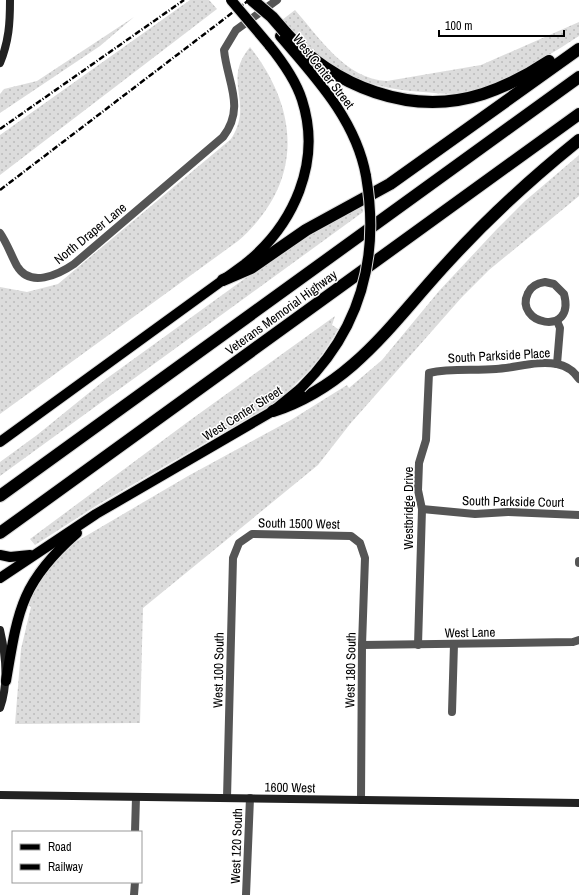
<svg xmlns="http://www.w3.org/2000/svg" width="579" height="895" font-family="'Archivo Narrow',sans-serif">
  <style>
    .grass { fill: url(#grass-dots) }
    .lines { fill: none; stroke-linecap: round; stroke-linejoin: round }
    .primary-casing { stroke: #dbdbdb; stroke-width: 12 }
    .highway-casing { stroke: #dbdbdb; stroke-width: 14 }
    .street { stroke: #555; stroke-width: 8 }
    .secondary { stroke: #222; stroke-width: 8 }
    .primary { stroke: #000; stroke-width: 10 }
    .highway { stroke: #000; stroke-width: 12 }
    .rail { stroke: #000; stroke-width: 2.5; stroke-dasharray: 6 2 1 2; stroke-linecap: butt }
    .primary-bridge-casing { stroke: #dbdbdb; stroke-width: 12; stroke-linecap: butt }
    .highway-bridge-casing { stroke: #dbdbdb; stroke-width: 14; stroke-linecap: butt }
    .primary-bridge { stroke: #000; stroke-width: 10 }
    .highway-bridge { stroke: #000; stroke-width: 12 }
    .labels { text-anchor: middle; stroke-width: 3; stroke-linejoin: round; paint-order: stroke }
    .street-label { font-size: 13px; fill: #000; stroke: #fff }
  </style>
  <defs>
    <pattern id="grass-dots" width="8" height="8" patternUnits="userSpaceOnUse"><rect width="8" height="8" fill="#dcdcdc"/><path d="M2 2h.1M6 6h.1" fill="none" stroke="#bbb" stroke-width="1.8" stroke-linecap="round"/></pattern>
  </defs>
  <rect width="100%" height="100%" fill="#fff"/>
  <g class="grass">
    <path d="M 190,0 L 209,0 L 217,9 L 0,175 L 0,135 Z"/>
    <path d="M 295,10 C 320,38 345,79 387,81 L 481,65 L 579,22 L 579,36 C 546,57 502,87 463,93 C 450,95 436,93 423,92 C 358,88 325,68 282,20 Z"/>
    <path d="M 134,17 L 100,46 L 0,113 L 0,94 L 4,89 L 37,81 Z"/>
    <path d="M 250,47 C 301,112 303,184 238,241 L 0,414 L 0,287 L 27,292 L 58,284 L 231,139 C 255,102 221,82 250,47 Z"/>
    <path d="M 579,155 L 579,196 L 489,270 L 462,297 L 350,424 L 318,465 L 143,608 L 140,723 L 15,724 L 21,649 L 31,607 L 27,604 L 47,569 L 74,543 L 188,476 L 291,420 L 347,385 L 349,388 L 382,360 L 439,291 L 496,230 L 525,201 Z"/>
    <path d="M 362,205 L 363,212 L 0,476 L 0,462 L 37,435 L 106,379 L 258,269 L 300,240 Z"/>
    <path d="M 335,316 L 332,325 L 338,329 C 326,351 311,371 292,387 L 293,390 L 280,400 L 99,504 L 35,545 L 30,539 L 189,421 Z"/>
  </g>
  <g class="lines">
    <g class="primary-casing">
      <g id="primary">
        <path d="M 280,36 C 316,78 356,120 366,176"/>
        <path d="M 0,442 L 245,264 C 294,225 322,162 302,100 C 296,81 282,61 269,45"/>
        <path d="M 0,555 L 10,557 L 30,555"/>
        <path d="M 0,578 L 96,514 L 273,411 L 301,388"/>
        <path d="M 6,681 C 18,610 21,582 77,533"/>
      </g>
    </g>
    <g class="highway-casing">
      <g id="highway">
        <path d="M 285,32 C 334,87 411,117 483,94 C 507,86 528,75 549,61"/>
        <path d="M 223,280 L 251,268 L 306,230 L 390,184 L 579,49"/>
        <path d="M 273,411 C 353,385 394,320 448,262 C 488,218 533,177 579,140"/>
        <path d="M 0,496 L 579,77"/>
        <path d="M 0,533 L 579,114"/>
      </g>
    </g>
    <g class="street">
      <path d="M 0,233 C 7,243 11,255 17,266 C 30,288 58,275 74,264 L 223,137 C 246,107 227,82 224,50 L 236,30 L 277,0"/>
      <path d="M 545,282 L 554,284 L 564,294 C 576,338 513,324 528,293 C 531,286 538,283 545,282 Z"/>
      <path d="M 557,364 L 560,328 L 557,321"/>
      <path d="M 422,509 L 475,514 L 508,512 L 579,515"/>
      <path d="M 579,561 L 579,563"/>
      <path d="M 362,645 L 573,642 L 579,640"/>
      <path d="M 418,645 L 422,509 L 418,490 L 419,463 L 426,440 L 429,373 C 451,368 474,371 496,369 C 516,368 537,360 557,364 C 567,366 574,371 579,379"/>
      <path d="M 452,712 L 454,644"/>
      <path d="M 227,798 L 233,558 L 239,543 L 252,534 L 351,536 L 360,543 L 365,558 L 362,645 L 361,800"/>
      <path d="M 135,832 L 136,797"/>
      <path d="M 134,895 L 135,882"/>
      <path d="M 246,895 L 250,798"/>
    </g>
    <g class="secondary">
      <path d="M 0,63 C 9,41 10,23 10,0"/>
      <path d="M 0,630 C 6,656 9,683 0,708"/>
      <path d="M 0,795 L 579,803"/>
    </g>
    <use href="#primary" class="primary"/>
    <use href="#highway" class="highway"/>
    <g class="rail">
      <path d="M 0,129 L 184,0"/>
      <path d="M 0,190 L 249,0"/>
    </g>
    <g class="primary-bridge-casing">
      <g id="primary-bridge">
        <path d="M 231,0 L 269,45"/>
        <path d="M 301,388 C 361,329 380,258 366,176"/>
      </g>
    </g>
    <g class="highway-bridge-casing">
      <path id="highway-bridge" d="M 252,0 L 272,17 L 285,32"/>
    </g>
    <use href="#primary-bridge" class="primary-bridge"/>
    <use href="#highway-bridge" class="highway-bridge"/>
  </g>
  <g class="labels">
    <g class="street-label">
      <text transform="translate(324 71) rotate(52)" y="5">West Center Street</text>
      <text transform="translate(90 233) rotate(-39)" y="5">North Draper Lane</text>
      <text transform="translate(281 312) rotate(-36)" y="5">Veterans Memorial Highway</text>
      <text transform="translate(499 355) rotate(-3)" y="5">South Parkside Place</text>
      <text transform="translate(242 413) rotate(-32)" y="5">West Center Street</text>
      <text transform="translate(513 501) rotate(1)" y="5">South Parkside Court</text>
      <text transform="translate(408 508) rotate(-90)" y="5">Westbridge Drive</text>
      <text transform="translate(299 523) rotate(1)" y="5">South 1500 West</text>
      <text transform="translate(470 632) rotate(-1)" y="5">West Lane</text>
      <text transform="translate(218 670) rotate(-89)" y="5">West 100 South</text>
      <text transform="translate(350 670) rotate(-89)" y="5">West 180 South</text>
      <text transform="translate(290 787) rotate(1)" y="5">1600 West</text>
      <text transform="translate(236 846) rotate(-88)" y="5">West 120 South</text>
    </g>
  </g>
  <rect x="12" y="831" width="130" height="52" fill="#ffffff" stroke="#999999"/>
  <rect x="20" y="844" width="20" height="6" fill="#000000" stroke="#999999"/>
  <text x="48" y="851" font-size="12" fill="#000000">Road</text>
  <rect x="20" y="864" width="20" height="6" fill="#000000" stroke="#999999"/>
  <text x="48" y="871" font-size="12" fill="#000000">Railway</text>
  <path d="M439 30v6h125v-6" fill="none" stroke="#000000" stroke-width="2"/>
  <text x="445" y="30" font-size="12" fill="#000000" stroke="#ffffff" stroke-width="3" paint-order="stroke">100 m</text>
</svg>
